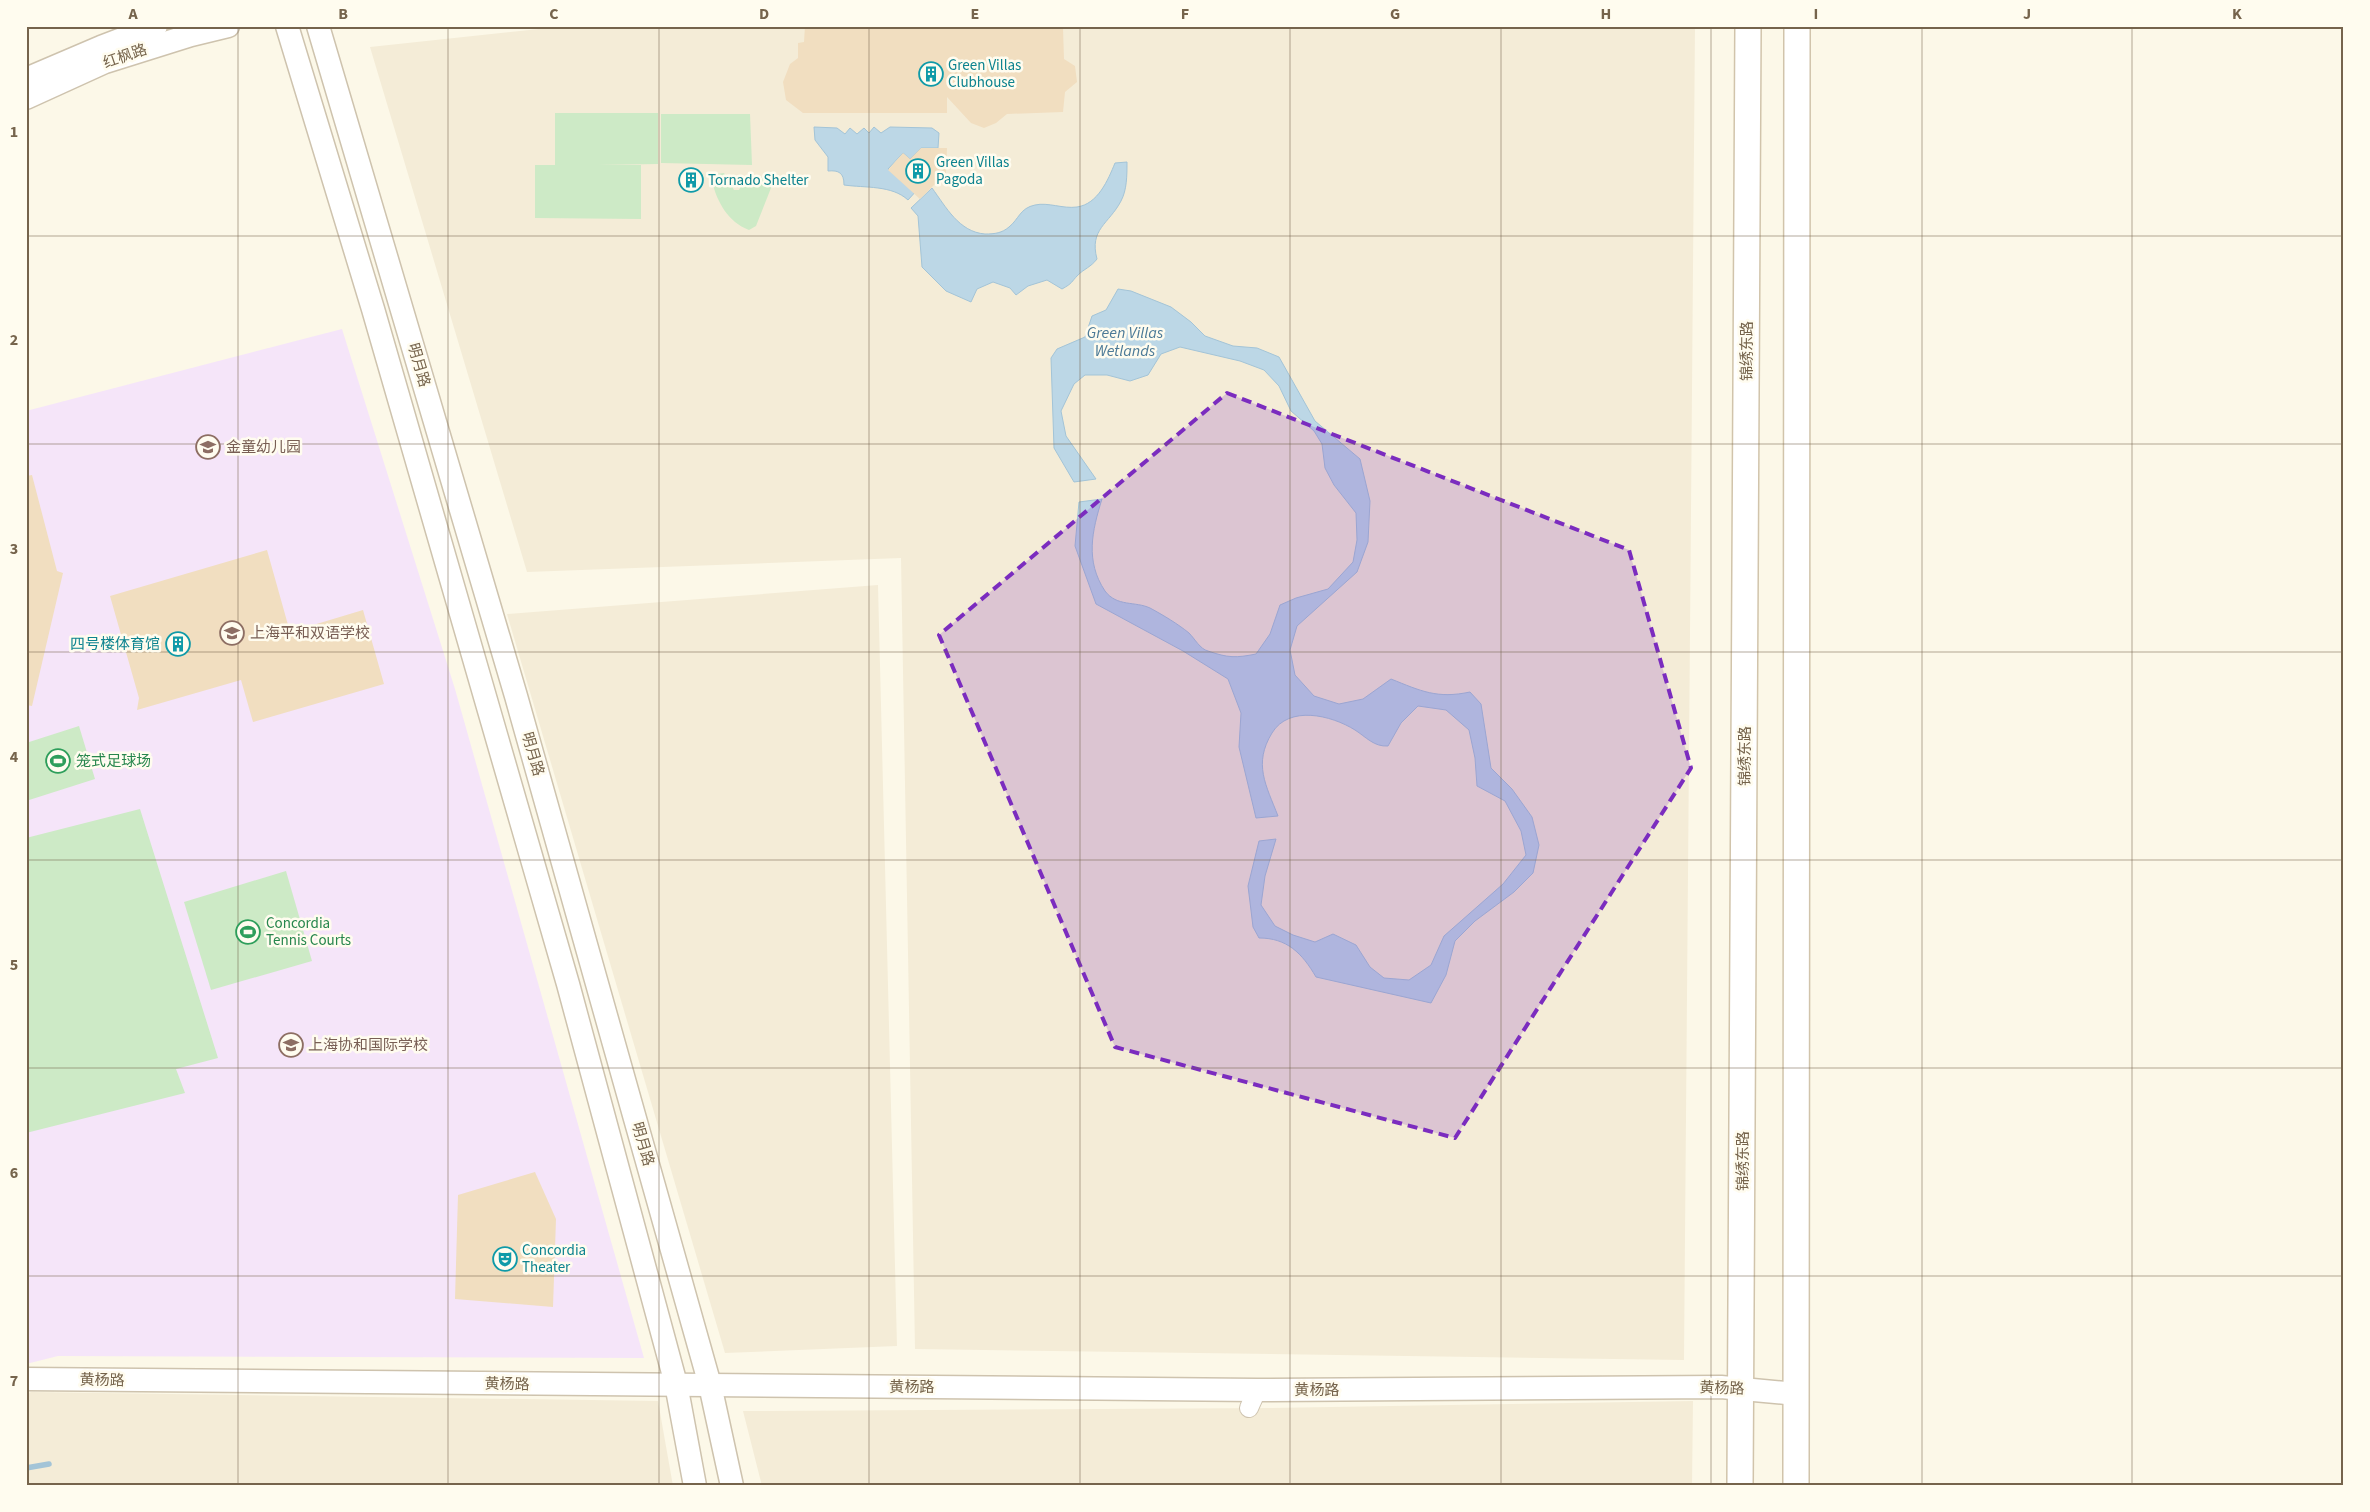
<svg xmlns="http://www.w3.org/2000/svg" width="2370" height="1512" font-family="'Source Sans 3','Noto Sans SC',sans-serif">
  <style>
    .residential { fill: #f4ecd7 }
    .education { fill: #f5e5f9 }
    .green { fill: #cdeac6 }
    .water { fill: #bcd7e6; stroke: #a3c4d7 }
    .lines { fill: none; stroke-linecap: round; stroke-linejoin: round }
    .stream { stroke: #a3c4d7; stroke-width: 5.5 }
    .building { fill: #f1dec0 }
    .minor-casing { stroke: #cec3ae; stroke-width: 20 }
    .tertiary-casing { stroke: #cec3ae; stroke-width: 25 }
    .secondary-casing { stroke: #d1c4ab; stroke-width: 28 }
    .minor { stroke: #fff; stroke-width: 18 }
    .tertiary { stroke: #fff; stroke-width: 22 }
    .secondary { stroke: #fff; stroke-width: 25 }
    .marked { fill: #7b2cbf; fill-opacity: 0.2; stroke: #7b2cbf; stroke-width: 4; stroke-dasharray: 10 6; stroke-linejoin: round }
    .grid { fill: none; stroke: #76644c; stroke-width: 1; stroke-opacity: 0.55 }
    .labels { text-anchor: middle; stroke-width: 5; stroke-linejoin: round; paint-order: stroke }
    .street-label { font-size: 15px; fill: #76644c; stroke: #fffcef }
    .culture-label { font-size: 15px; fill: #0d838f; stroke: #fffcef; text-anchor: start }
    .education-label { font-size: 15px; fill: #785e54; stroke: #fffcef; text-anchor: start }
    .leisure-label { font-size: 15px; fill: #27864d; stroke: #fffcef; text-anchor: start }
    .water-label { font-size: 16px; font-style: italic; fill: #4c7a97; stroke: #fffcef }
    .neatline { fill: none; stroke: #76644c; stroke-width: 2 }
    .grid-label { font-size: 16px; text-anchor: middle; font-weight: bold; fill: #76644c }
  </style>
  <rect width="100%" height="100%" fill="#fcf8e8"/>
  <g class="residential">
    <path d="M 567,26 L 1695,26 L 1684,1360 L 915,1349 L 901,558 L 527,572 L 370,47 Z"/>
    <path d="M 878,585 L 897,1346 L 725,1353 L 507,614 Z"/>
    <path d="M 31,1392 L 658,1401 L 673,1486 L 26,1486 L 26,1394 Z"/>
    <path d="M 1693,1401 L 1692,1486 L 762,1486 L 743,1411 L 1271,1408 Z"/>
  </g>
  <path class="education" d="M 342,329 L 455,689 L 644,1358 L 58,1356 L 26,1364 L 26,411 Z"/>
  <g class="green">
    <path d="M 555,113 L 658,113 L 658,164 L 598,165 L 641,165 L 641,219 L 535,218 L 535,165 L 555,165 Z"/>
    <path d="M 661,114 L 750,114 L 752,165 L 661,163 Z"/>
    <path d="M 724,173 L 734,190 L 739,190 L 743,182 L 751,175 C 761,175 766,179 771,188 L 756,226 L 749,230 C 728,222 717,202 712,181 L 716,174 Z"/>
    <path d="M 79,726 L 95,779 L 26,801 L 26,743 Z"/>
    <path d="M 140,809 L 218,1058 L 176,1069 L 185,1093 L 26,1133 L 26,838 Z"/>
    <path d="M 286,871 L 312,961 L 211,990 L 184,902 Z"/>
  </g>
  <g class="water">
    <path d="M 814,127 L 837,128 L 845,134 L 850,128 L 857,134 L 864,128 L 869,133 L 874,127 L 881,133 L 890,127 L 932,128 L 939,133 L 938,148 L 921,148 L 910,159 L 903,153 L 888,169 L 918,189 L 908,200 C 892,185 865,188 844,185 C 844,173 839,170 828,171 L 828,157 L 815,140 Z"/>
    <path d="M 1127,162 C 1127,175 1127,190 1121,201 C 1109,224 1089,229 1097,259 C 1091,267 1084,269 1078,275 C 1071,282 1073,283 1062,289 L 1047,280 L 1028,286 L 1016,295 L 1010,288 L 993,282 L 977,289 L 971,302 L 946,291 L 922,267 L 918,216 L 911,208 L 932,188 C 946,207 959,232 985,234 C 995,234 1002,233 1009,227 C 1019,219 1020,208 1035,205 C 1048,202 1063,209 1077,207 C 1098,204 1108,180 1115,163 Z"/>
    <path d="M 1118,289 L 1131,291 L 1171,307 L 1191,322 L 1205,336 L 1233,346 L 1257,348 L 1279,357 L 1315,421 L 1360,459 L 1370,501 L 1368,542 L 1357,572 L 1297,626 L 1290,650 L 1295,675 L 1314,696 L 1339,704 L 1363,699 L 1391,679 C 1421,691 1437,699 1470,692 L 1481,704 L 1491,768 L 1512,789 L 1532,817 L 1539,845 L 1533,873 L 1514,892 L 1475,921 L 1455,941 L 1446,975 L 1431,1003 L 1316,977 C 1302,953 1287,938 1259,938 L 1253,927 L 1248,886 L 1259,841 L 1276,839 L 1265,876 L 1261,905 L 1275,926 L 1293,935 L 1315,942 L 1333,934 L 1356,945 L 1370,967 L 1384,978 L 1409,980 L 1431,965 L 1444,936 L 1503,884 L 1526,855 L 1521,831 L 1505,801 L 1477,786 L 1475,758 L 1469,730 L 1446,710 L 1418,706 L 1401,723 L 1388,746 C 1374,747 1366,737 1355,730 C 1331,715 1289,705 1272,733 C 1253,764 1266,785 1278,816 L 1256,818 L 1239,747 L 1241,713 L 1228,679 L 1183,651 L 1096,604 L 1075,546 L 1079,502 L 1102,499 C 1092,531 1085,561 1105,591 C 1117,607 1135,601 1150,608 C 1163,615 1178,624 1189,633 C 1195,639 1200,649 1208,651 C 1228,658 1236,658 1256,654 L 1270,634 L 1280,605 L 1296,598 L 1328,589 L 1353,562 L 1357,540 L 1356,513 L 1334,485 L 1325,468 L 1322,444 L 1314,431 L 1291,411 L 1279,386 L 1264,370 L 1240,361 L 1180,347 L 1161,354 L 1148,375 L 1130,381 L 1107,375 L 1085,375 L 1074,384 L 1061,411 L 1066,436 L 1096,479 L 1074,482 L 1054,448 L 1051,358 L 1057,349 L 1085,337 L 1092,316 L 1106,310 Z"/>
  </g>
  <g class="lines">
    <path class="stream" d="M 26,1468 L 49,1464"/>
  </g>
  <g class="building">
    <path d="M 805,26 L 1041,26 L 1063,28 L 1064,59 L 1075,66 L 1077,82 L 1065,92 L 1063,112 L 1007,114 L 996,123 L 984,128 L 971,123 L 947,97 L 947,113 L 803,113 L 786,100 L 783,82 L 790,64 L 798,58 L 798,43 L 804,42 Z"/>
    <path d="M 921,148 L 947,148 L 946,173 L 920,199 L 888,170 L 903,153 L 910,159 Z"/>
    <path d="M 32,475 L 57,571 L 63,573 L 32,706 L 26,705 L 26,476 Z"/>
    <path d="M 267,550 L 290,632 L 363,610 L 384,684 L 253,722 L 241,680 L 137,710 L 139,698 L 110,596 Z"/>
    <path d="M 535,1172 L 556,1219 L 553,1307 L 455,1299 L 458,1195 Z"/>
  </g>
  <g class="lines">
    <g class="minor-casing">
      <path id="minor" d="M 1249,1408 L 1257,1390"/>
    </g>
    <g class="tertiary-casing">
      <g id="tertiary">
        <path d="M 287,26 L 373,309 L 568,984 L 676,1384 L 695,1486"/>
        <path d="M 318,26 L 516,696 L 710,1385 L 732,1486"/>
        <path d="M 26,79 L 101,47 L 156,26"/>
        <path d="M 26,98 L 105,62 L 191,35 L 228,26"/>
        <path d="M 26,1379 L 1257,1390 L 1721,1387 L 1797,1394"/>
      </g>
    </g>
    <g class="secondary-casing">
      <g id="secondary">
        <path d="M 1740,1486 L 1748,26"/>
        <path d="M 1796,1486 L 1797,26"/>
      </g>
    </g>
    <use href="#minor" class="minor"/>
    <use href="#tertiary" class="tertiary"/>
    <use href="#secondary" class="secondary"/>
  </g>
  <path class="marked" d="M 1227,393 L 1629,550 L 1691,768 L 1455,1138 L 1115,1047 L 939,635 Z"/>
  <path class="grid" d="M 238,26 L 238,1486M 448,26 L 448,1486M 659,26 L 659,1486M 869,26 L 869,1486M 1080,26 L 1080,1486M 1290,26 L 1290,1486M 1501,26 L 1501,1486M 1711,26 L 1711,1486M 1922,26 L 1922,1486M 2132,26 L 2132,1486M 26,236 L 2344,236M 26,444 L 2344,444M 26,652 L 2344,652M 26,860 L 2344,860M 26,1068 L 2344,1068M 26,1276 L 2344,1276"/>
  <defs>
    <g id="building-ring" transform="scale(1.25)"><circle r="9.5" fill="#fffcef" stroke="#0f9aa8" stroke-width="1.5"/><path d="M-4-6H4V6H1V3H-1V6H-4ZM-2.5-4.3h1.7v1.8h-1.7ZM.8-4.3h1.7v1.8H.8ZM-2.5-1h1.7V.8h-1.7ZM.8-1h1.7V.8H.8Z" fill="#0f9aa8"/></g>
    <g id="school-ring" transform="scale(1.25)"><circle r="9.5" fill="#fffcef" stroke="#8d6e63" stroke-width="1.5"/><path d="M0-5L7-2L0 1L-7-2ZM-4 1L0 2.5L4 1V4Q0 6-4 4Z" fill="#8d6e63"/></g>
    <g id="stadium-ring" transform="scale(1.25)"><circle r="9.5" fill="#fffcef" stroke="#2e9e5b" stroke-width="1.5"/><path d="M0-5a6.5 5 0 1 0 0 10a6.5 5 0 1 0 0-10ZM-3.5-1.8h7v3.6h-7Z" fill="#2e9e5b"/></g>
    <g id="theatre-ring" transform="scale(1.25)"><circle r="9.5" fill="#fffcef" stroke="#0f9aa8" stroke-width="1.5"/><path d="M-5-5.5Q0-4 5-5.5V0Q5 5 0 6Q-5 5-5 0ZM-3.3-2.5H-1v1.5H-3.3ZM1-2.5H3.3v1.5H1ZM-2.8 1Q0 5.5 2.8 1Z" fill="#0f9aa8"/></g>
  </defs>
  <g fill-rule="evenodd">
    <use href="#building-ring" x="931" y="74"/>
    <use href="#building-ring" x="918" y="171"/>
    <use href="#building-ring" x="691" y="180"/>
    <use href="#school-ring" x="208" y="447"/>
    <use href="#school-ring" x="232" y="633"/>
    <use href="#building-ring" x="178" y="644"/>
    <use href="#stadium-ring" x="58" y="761"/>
    <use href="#stadium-ring" x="248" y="932"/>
    <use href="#school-ring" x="291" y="1045"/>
    <use href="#theatre-ring" x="505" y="1259"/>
  </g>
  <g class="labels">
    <g class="street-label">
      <text transform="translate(125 56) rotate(-19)" y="5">红枫路</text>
      <text transform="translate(1747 351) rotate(-90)" y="5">锦绣东路</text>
      <text transform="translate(419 365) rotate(74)" y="5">明月路</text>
      <text transform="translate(533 754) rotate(74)" y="5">明月路</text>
      <text transform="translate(1745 756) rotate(-90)" y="5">锦绣东路</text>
      <text transform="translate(643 1144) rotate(74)" y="5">明月路</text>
      <text transform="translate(1743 1161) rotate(-90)" y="5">锦绣东路</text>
      <text transform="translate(102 1380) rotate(1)" y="5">黄杨路</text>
      <text transform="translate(507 1384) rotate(1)" y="5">黄杨路</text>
      <text x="912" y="1392">黄杨路</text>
      <text transform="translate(1722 1388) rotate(2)" y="5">黄杨路</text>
      <text x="1317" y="1395">黄杨路</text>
    </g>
    <g class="culture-label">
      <text x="948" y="70">Green Villas<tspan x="948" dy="17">Clubhouse</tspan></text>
      <text x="936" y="167">Green Villas<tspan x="936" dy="17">Pagoda</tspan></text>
      <text x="708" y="185">Tornado Shelter</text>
      <text x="160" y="649" text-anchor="end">四号楼体育馆</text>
      <text x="522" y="1255">Concordia<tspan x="522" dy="17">Theater</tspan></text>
    </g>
    <g class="education-label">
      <text x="226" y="452">金童幼儿园</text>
      <text x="250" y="638">上海平和双语学校</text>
      <text x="308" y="1050">上海协和国际学校</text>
    </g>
    <g class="leisure-label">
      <text x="76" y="766">笼式足球场</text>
      <text x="266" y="928">Concordia<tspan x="266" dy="17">Tennis Courts</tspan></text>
    </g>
    <g class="water-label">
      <text x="1125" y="338">Green Villas<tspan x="1125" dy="18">Wetlands</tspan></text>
    </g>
  </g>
  <rect width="2370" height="1512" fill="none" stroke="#fffcef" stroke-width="55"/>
  <rect x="28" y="28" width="2314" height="1456" class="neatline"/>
  <g class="grid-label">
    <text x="133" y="19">A</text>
    <text x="343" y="19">B</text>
    <text x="554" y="19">C</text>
    <text x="764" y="19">D</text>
    <text x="975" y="19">E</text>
    <text x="1185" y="19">F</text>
    <text x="1395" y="19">G</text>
    <text x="1606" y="19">H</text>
    <text x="1816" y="19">I</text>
    <text x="2027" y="19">J</text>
    <text x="2237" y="19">K</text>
    <text x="14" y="137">1</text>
    <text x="14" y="345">2</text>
    <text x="14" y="554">3</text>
    <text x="14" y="762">4</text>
    <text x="14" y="970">5</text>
    <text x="14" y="1178">6</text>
    <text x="14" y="1386">7</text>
  </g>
</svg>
